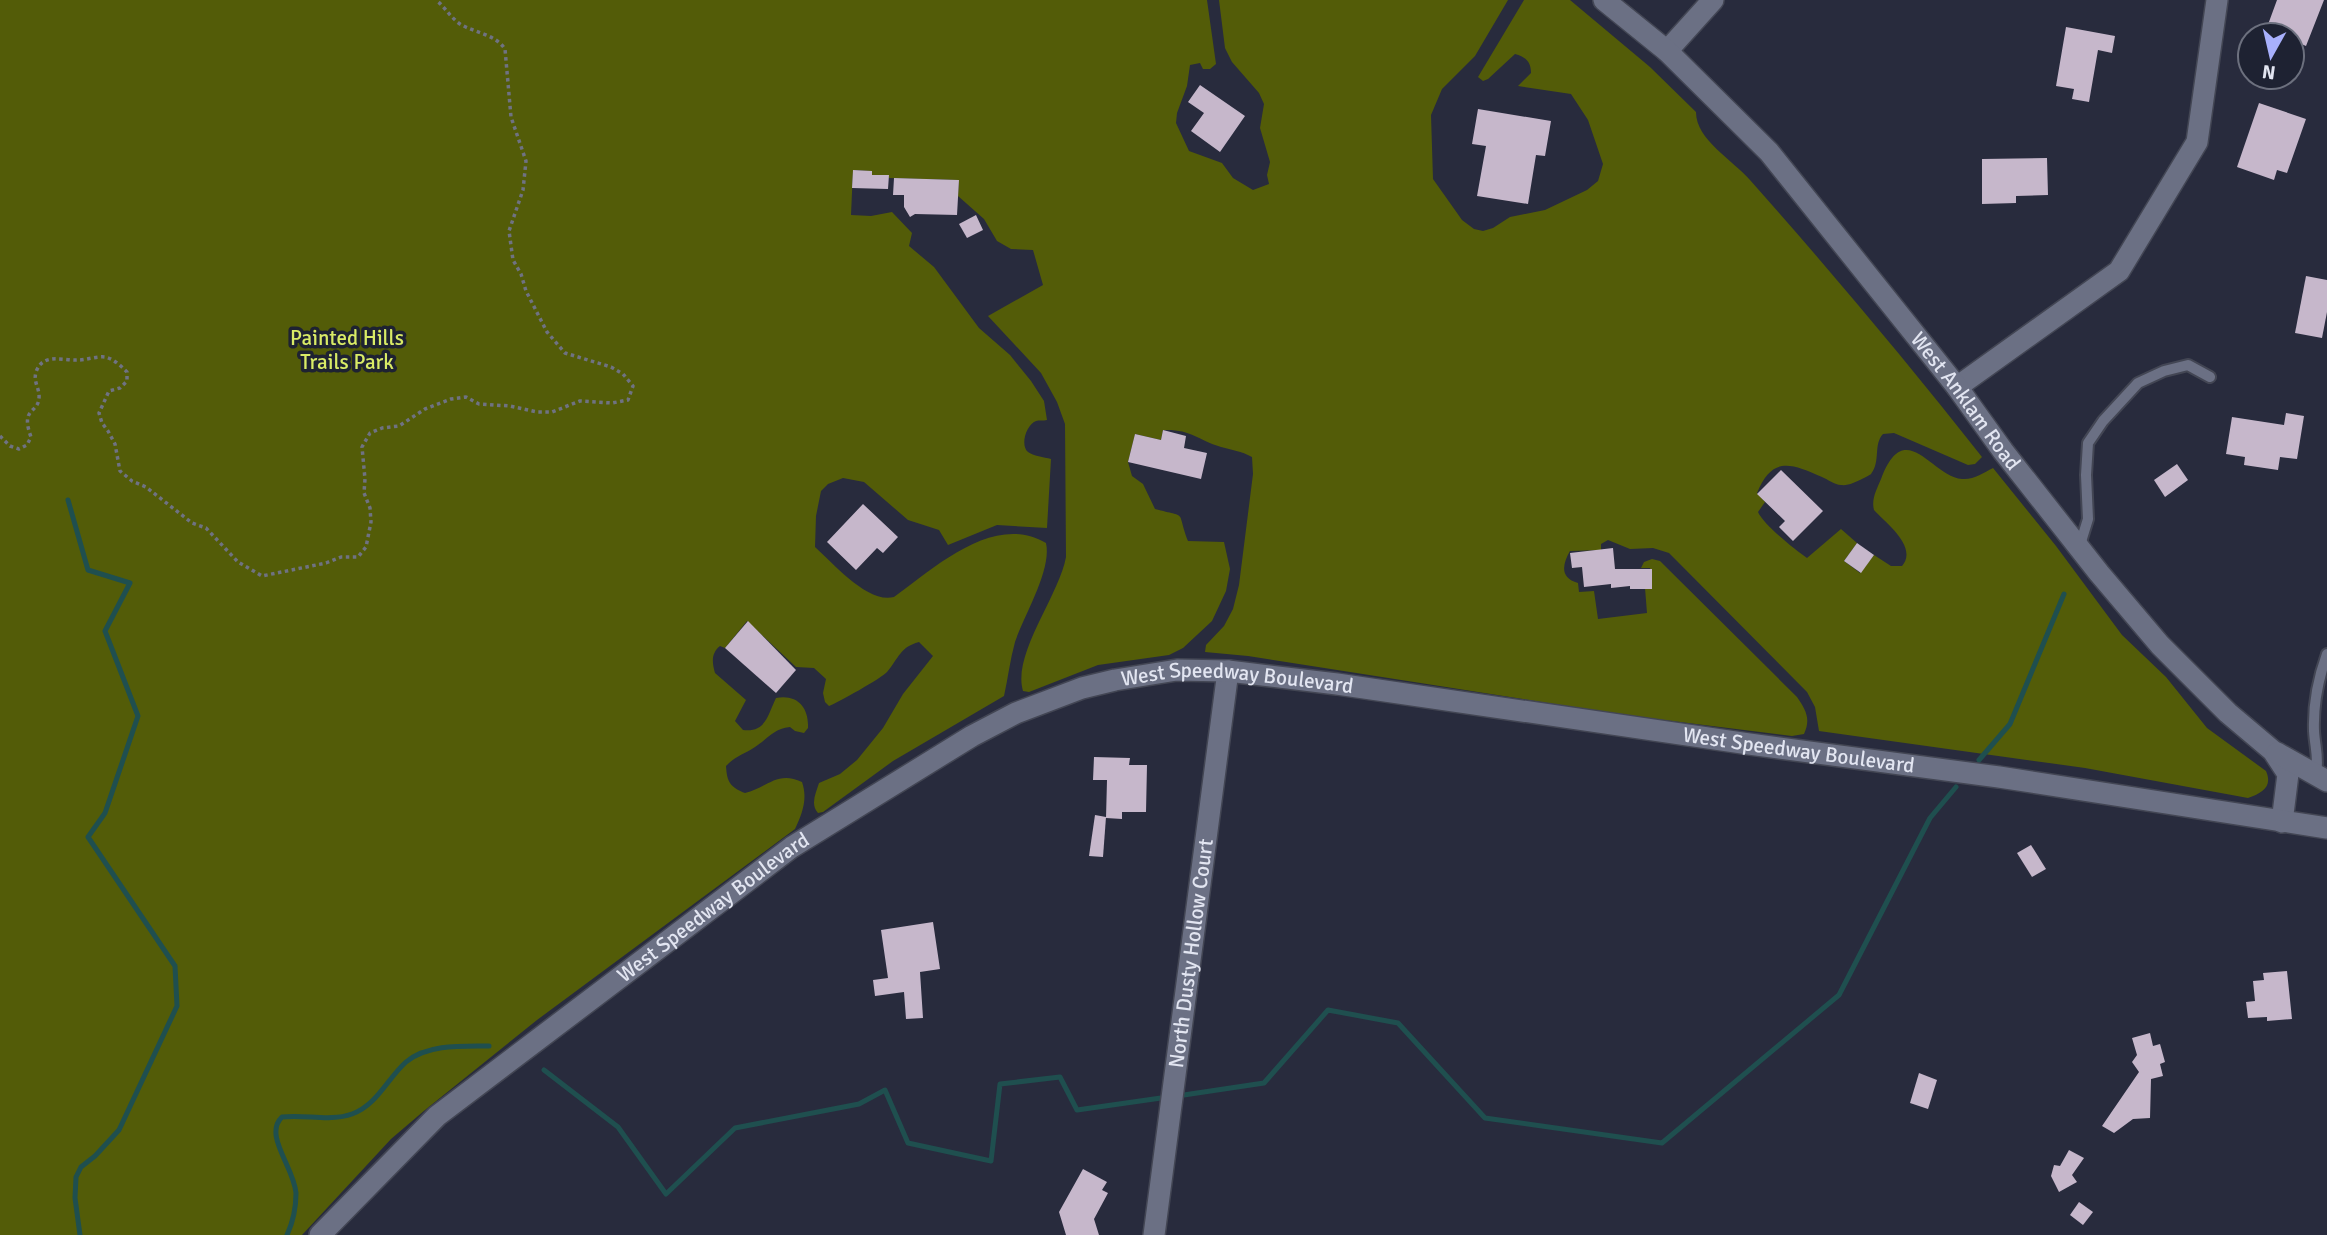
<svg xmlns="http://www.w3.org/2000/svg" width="2327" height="1235" font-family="Signika,sans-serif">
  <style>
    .green { fill: #535c08 }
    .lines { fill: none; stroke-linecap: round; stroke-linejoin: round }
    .stream { stroke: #1f4f4f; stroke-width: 5 }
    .building { fill: #c6b7cb }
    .lane-casing { stroke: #434654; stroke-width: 14 }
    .street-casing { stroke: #434654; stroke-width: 24 }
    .secondary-casing { stroke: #434654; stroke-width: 24 }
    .path { stroke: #6f7282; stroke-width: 3.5; stroke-dasharray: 3.5 3.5; stroke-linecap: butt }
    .lane { stroke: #6b7084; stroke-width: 10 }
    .street { stroke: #6b7084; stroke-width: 21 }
    .secondary { stroke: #6b7084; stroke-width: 21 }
    .labels { text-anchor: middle; stroke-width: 7; stroke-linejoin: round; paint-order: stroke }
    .park-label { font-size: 21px; fill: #d9eb66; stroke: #1e2232 }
    .street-label { font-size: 21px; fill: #e2e5f1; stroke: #1e2232 }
  </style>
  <rect width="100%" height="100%" fill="#282b3d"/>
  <path class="green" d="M 0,0 L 1207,0 L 1216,64 L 1210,69 L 1203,69 L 1200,63 L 1190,65 L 1187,86 L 1177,113 L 1176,123 L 1189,151 L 1222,163 L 1233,178 L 1253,190 L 1269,184 L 1267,175 L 1270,162 L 1260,128 L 1264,104 L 1259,93 L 1232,62 L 1225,48 L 1219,0 L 1508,0 L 1475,56 L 1442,89 L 1431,115 L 1433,179 L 1462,220 L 1474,229 L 1483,231 L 1493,228 L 1510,217 L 1545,210 L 1587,190 L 1598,181 L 1603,164 L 1588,120 L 1571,94 L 1518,86 L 1531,73 C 1531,62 1526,57 1515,54 L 1488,79 L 1483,81 L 1478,77 L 1524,0 L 1570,0 L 1650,67 L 1696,112 C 1696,140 1733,160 1750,180 C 1830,270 1908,363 1982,457 L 1975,464 L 1968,465 L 1894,433 L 1883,434 C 1873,445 1881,461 1871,474 C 1870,475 1864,478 1862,479 C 1856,482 1848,486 1841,485 C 1835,485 1827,479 1822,477 C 1789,462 1772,457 1757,493 L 1765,502 L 1758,512 C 1763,524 1795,550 1807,558 L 1841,529 L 1857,543 L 1844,561 L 1860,573 L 1874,555 L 1891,566 L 1902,566 C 1918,547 1887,524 1874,510 C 1871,499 1877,489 1881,479 C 1905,415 1931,476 1962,479 C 1974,480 1983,473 1993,468 L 2056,546 L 2122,635 L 2166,677 L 2207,728 L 2266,771 C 2273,787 2262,793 2248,798 L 2085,768 L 1819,731 L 1815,707 L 1807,692 L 1669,553 L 1653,548 L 1630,549 L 1608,540 L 1601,544 L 1601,550 L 1570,551 C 1562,565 1560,578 1578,583 L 1579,592 L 1594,591 L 1598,619 L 1647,613 L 1645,588 L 1652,587 L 1650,568 L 1641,568 L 1644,562 L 1652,559 L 1660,561 L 1797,697 C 1806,710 1811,719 1804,734 L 1792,736 L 1624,715 L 1248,656 L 1205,652 L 1206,645 L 1224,626 L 1233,609 L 1239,585 L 1253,474 L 1252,457 C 1241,451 1232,450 1221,447 C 1196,439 1191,429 1163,430 L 1161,440 L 1135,434 L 1128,462 L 1132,476 L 1143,484 L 1155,509 C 1189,518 1176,509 1188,541 L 1224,542 L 1230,569 L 1226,591 L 1212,621 L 1183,648 L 1169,655 L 1098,665 L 1029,692 L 1023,691 C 1012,654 1059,596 1066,557 L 1065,424 L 1057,402 L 1041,373 L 988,316 L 1043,285 L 1033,250 L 1011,249 L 997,241 L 984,219 L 958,196 L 959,180 L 889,178 L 889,175 L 872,175 L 871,171 L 853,170 L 851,215 L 871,216 L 892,212 L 912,233 L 909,246 L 934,267 L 979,328 L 1010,355 L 1031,381 L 1044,401 L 1047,420 C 1043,421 1039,420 1036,421 C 1026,425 1020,445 1028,452 C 1033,456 1044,457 1051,459 L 1047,528 L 997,525 L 948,545 L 939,530 L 908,520 L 864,482 L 843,478 L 828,484 L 821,491 L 816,516 L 815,547 C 834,564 868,604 894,597 C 934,568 994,512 1046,543 C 1052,570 1024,615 1015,642 C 1010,660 1008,678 1004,696 L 893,761 L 823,812 L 818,813 C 810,804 816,793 819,783 L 840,774 L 857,760 L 883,728 L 903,694 L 933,656 L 919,642 C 900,647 899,658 887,672 C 882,678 837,703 829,706 L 825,702 L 823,693 L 826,679 L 814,668 L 796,667 L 747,621 L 725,648 L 720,646 C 711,653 712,663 715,673 L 746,700 L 735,721 L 743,730 C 766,733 768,714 776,698 C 797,694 809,707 808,728 L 804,733 L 795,731 L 790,727 C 773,729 769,738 755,747 C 745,754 735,756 726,766 C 727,782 730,787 745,793 C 767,788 777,770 802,782 C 808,799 802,814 795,829 L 537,1020 L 425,1110 L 391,1139 L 302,1235 L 0,1235 Z"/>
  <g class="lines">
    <g class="stream">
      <path d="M 68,500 L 88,570 L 130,583 L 105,631 L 138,716 L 105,813 L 88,837 L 175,966 L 177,1006 L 119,1130 L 95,1156 L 81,1167 L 76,1177 L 75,1198 L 80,1235"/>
      <path d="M 1979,760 L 2010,724 L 2064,594"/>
      <path d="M 544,1070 L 618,1127 L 666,1194 L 735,1128 L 859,1104 L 885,1090 L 908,1143 L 991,1161 L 1000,1084 L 1060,1077 L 1077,1110 L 1168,1097"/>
      <path d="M 1177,1096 L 1264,1083 L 1328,1010 L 1398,1023 L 1485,1118 L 1662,1143 L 1839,995 L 1930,818 L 1956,787"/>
      <path d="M 287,1235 C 293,1222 296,1208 296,1193 C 294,1167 263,1135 282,1117 C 305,1114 330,1122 352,1114 C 377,1105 387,1079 406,1062 C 427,1044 463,1046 489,1046"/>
    </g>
  </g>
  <g class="building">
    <path d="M 2277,0 L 2324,0 L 2306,46 L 2292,40 L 2292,35 L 2279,35 L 2266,30 Z"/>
    <path d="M 2066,27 L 2115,36 L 2112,53 L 2098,50 L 2089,102 L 2072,99 L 2074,89 L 2056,86 Z"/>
    <path d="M 1200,85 L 1245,116 L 1220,152 L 1191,131 L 1204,113 L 1188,102 Z"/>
    <path d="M 2259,103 L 2306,119 L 2287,173 L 2277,170 L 2274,180 L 2237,167 Z"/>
    <path d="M 1478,109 L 1551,121 L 1545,156 L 1536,155 L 1528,204 L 1477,196 L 1486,146 L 1472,144 Z"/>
    <path d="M 2047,158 L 2048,195 L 2016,196 L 2016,203 L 1982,204 L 1982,159 Z"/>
    <path d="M 853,170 L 872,171 L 872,175 L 889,175 L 888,189 L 852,188 Z"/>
    <path d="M 894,178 L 959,180 L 957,215 L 915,214 L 910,217 L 904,207 L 904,195 L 893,195 Z"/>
    <path d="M 976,215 L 983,230 L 967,238 L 959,224 Z"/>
    <path d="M 2306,276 L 2327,280 L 2327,312 L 2322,338 L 2295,333 Z"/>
    <path d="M 2286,413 L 2304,416 L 2297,459 L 2280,457 L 2278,470 L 2244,465 L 2245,457 L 2226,454 L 2232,417 L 2284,425 Z"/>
    <path d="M 1163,430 L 1186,436 L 1184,448 L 1207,453 L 1201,479 L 1128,462 L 1135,434 L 1161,440 Z"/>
    <path d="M 2177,464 L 2188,480 L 2165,497 L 2154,480 Z"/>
    <path d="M 1781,470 L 1823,511 L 1793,541 L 1779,527 L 1785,521 L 1757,494 Z"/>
    <path d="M 863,504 L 898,537 L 883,553 L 877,548 L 856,570 L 827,542 Z"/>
    <path d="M 1857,543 L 1874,555 L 1861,573 L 1844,561 Z"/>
    <path d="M 1613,548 L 1615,569 L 1652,569 L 1652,589 L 1630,589 L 1630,586 L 1611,588 L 1611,584 L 1584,587 L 1582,567 L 1572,568 L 1570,553 Z"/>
    <path d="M 748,621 L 796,670 L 776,693 L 725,648 Z"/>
    <path d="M 1094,757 L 1130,758 L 1129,765 L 1147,765 L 1146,812 L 1122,812 L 1122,819 L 1106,818 L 1107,780 L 1093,780 Z"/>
    <path d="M 1095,815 L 1106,817 L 1103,857 L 1089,856 Z"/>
    <path d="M 2031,845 L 2046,869 L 2032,877 L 2017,853 Z"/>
    <path d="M 933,922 L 940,969 L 920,972 L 923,1018 L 906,1019 L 904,992 L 875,996 L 873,980 L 888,978 L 881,930 Z"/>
    <path d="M 2287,971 L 2292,1019 L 2267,1021 L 2267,1017 L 2248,1018 L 2246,1002 L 2255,1001 L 2253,981 L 2264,980 L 2263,973 Z"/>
    <path d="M 2150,1033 L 2153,1046 L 2160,1044 L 2165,1062 L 2160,1064 L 2163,1076 L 2151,1079 L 2150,1118 L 2133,1119 L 2114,1133 L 2102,1126 L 2139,1072 L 2132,1062 L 2137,1055 L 2132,1038 Z"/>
    <path d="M 1919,1073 L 1937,1080 L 1928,1109 L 1910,1103 Z"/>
    <path d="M 2069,1150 L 2084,1158 L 2072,1175 L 2077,1182 L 2059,1192 L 2051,1176 L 2054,1165 L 2060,1166 Z"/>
    <path d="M 1083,1169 L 1107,1182 L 1102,1190 L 1108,1193 L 1094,1219 L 1099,1235 L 1066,1235 L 1059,1212 Z"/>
    <path d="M 2079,1202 L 2093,1212 L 2083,1225 L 2070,1215 Z"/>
  </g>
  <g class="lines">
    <g class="lane-casing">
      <g id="lane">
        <path d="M 2079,548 L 2088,519 L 2086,475 L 2088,443 L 2103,421 L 2138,383 L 2164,371 L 2188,365 L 2210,377"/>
        <path d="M 2316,775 C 2319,756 2315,748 2314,731 C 2313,704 2318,679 2327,654"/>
      </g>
    </g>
    <g class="street-casing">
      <g id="street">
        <path d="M 1667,51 L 1713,0"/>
        <path d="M 1957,387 L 2119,271 L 2197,142 L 2217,0"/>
        <path id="s1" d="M 1154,1235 L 1228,671"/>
      </g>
    </g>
    <g class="secondary-casing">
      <g id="secondary">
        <path id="s2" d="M 1604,0 L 1667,51 L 1769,152 L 1957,387 L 2003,451 L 2099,573 L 2160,645 L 2228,713 L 2273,751 L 2288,774 L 2282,822"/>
        <path d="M 2277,753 L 2327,781"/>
        <path id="s3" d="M 320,1235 L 437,1116 L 792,847 L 972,736 L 1016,713 L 1082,688 L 1115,680 L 1177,670 L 1228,671 L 1337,684 L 1749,744 L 1999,777 L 2327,828"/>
      </g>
    </g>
    <path class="path" d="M 0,436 L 10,446 L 19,449 L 27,445 L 31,437 C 20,407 38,414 39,398 C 40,389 33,382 36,372 C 43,352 63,361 78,360 C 86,360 97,356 105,357 C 114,359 121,366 127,372 L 127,381 L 120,388 L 109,391 L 99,413 L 102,423 L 108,431 L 115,444 L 120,471 L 132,481 L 146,487 L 192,523 L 206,528 L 238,562 L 262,576 L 326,563 L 341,557 L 358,557 L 366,547 L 371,522 L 370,508 L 364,493 L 365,479 L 362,447 L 370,433 L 382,428 L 399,426 L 425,409 L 451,399 L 466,397 L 479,404 L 510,406 L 537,412 L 552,412 L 580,401 L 612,403 L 628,400 L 633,386 L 623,374 L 611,367 L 565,353 L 547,332 L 526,291 L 521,274 L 513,260 L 509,231 L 523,190 L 526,161 L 511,117 L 505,49 C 495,34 475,33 460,24 C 450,17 445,7 436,0"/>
    <use href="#lane" class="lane"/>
    <use href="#street" class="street"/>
    <use href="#secondary" class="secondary"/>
  </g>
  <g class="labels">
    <g class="park-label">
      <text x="347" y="345">Painted Hills<tspan x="347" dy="24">Trails Park</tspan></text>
    </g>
    <g class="street-label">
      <text dy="7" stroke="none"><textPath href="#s2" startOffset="542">West Anklam Road</textPath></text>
      <text dy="7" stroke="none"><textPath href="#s3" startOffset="1101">West Speedway Boulevard</textPath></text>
      <text dy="7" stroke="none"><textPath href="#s3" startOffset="1668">West Speedway Boulevard</textPath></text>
      <text dy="7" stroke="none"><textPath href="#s3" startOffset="513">West Speedway Boulevard</textPath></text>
      <text dy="7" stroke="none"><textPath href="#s1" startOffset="284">North Dusty Hollow Court</textPath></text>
    </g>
  </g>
  <g transform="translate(2271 56) rotate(188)"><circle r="33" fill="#1e2232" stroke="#6c707e" stroke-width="2"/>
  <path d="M0-5L12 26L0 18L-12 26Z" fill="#a8b0fc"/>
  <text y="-10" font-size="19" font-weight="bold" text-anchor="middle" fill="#e2e5f1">N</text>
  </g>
</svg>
